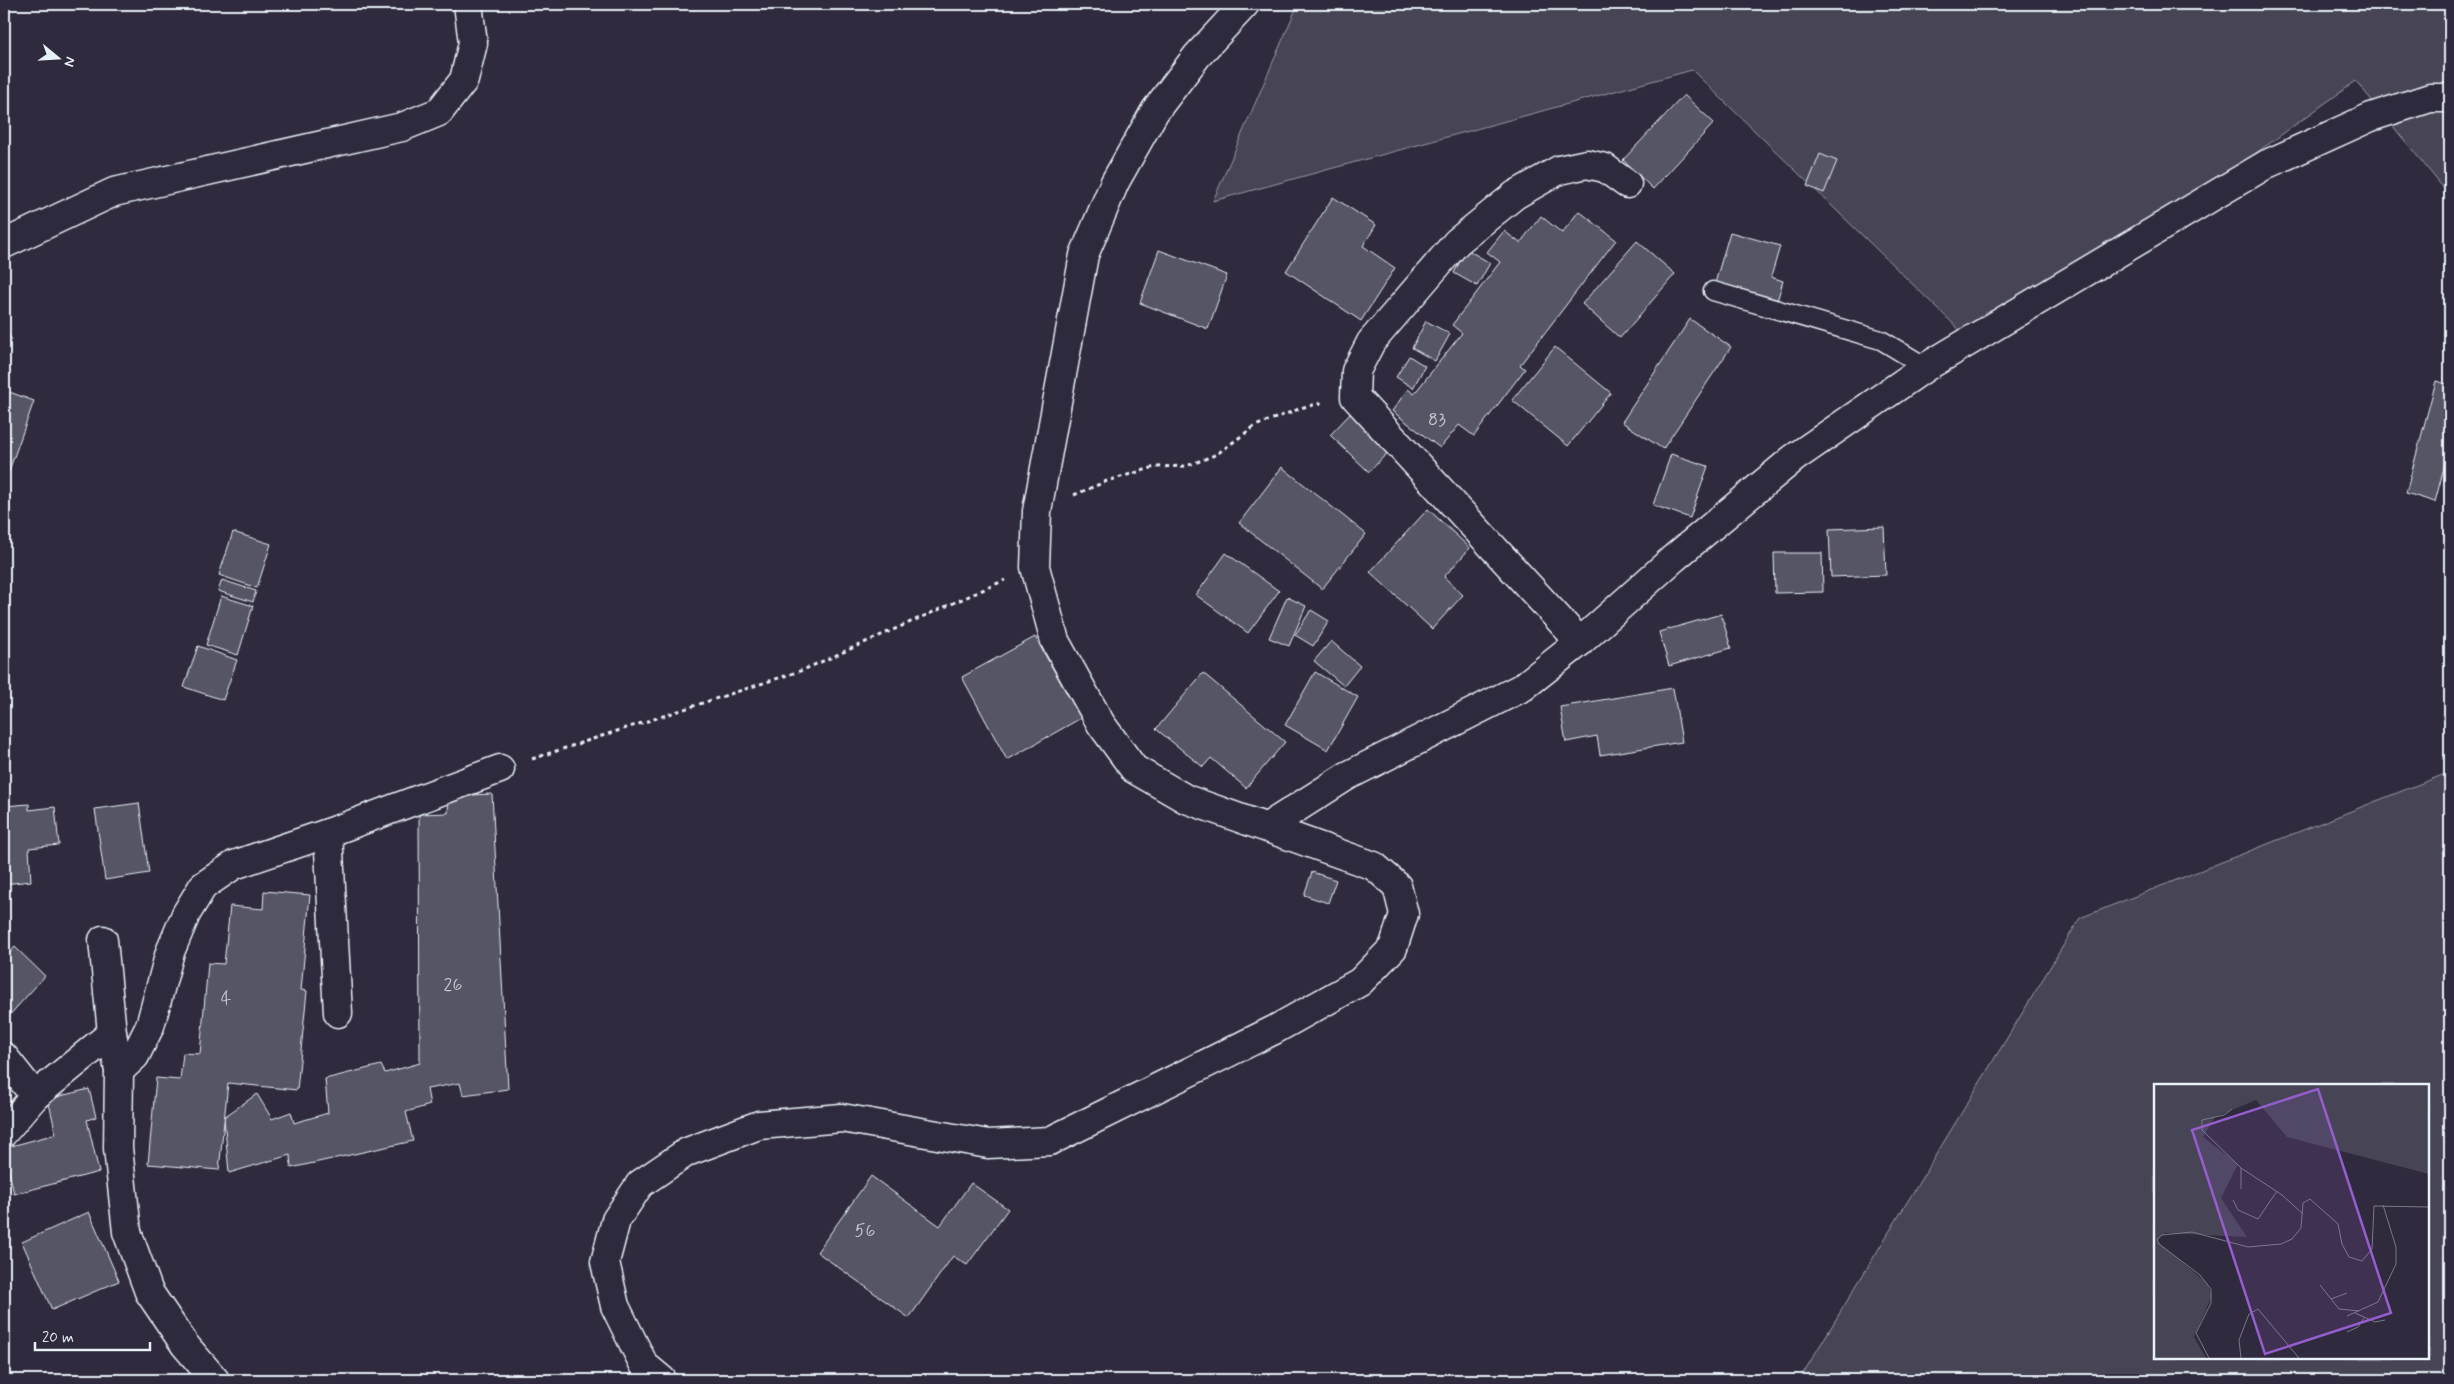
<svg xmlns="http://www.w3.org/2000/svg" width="2454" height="1384" font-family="Mynerve,sans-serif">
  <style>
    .green { fill: #464455; stroke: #979aa6; fill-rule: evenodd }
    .building { fill: #575565; stroke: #e8f1f8 }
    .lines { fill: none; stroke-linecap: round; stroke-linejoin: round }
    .service-casing { stroke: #e8f1f8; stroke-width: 21 }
    .minor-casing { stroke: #e8f1f8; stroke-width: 31 }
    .path { stroke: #e8f1f8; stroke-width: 3; stroke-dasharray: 4 4; stroke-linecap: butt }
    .service { stroke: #2f2a3d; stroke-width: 18 }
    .minor { stroke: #2f2a3d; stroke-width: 28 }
    .labels { text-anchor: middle; stroke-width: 4.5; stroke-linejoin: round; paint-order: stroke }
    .number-label { font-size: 18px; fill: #c4cad3 }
    .inset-road { fill: none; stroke: #797a88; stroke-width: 1 }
    .view { fill: #965dcd; fill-opacity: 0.15; stroke: #965dcd; stroke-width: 2.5 }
    .inset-edge { fill: none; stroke: #e8f1f8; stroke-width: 2.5 }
  </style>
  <rect width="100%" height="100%" fill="#2f2a3d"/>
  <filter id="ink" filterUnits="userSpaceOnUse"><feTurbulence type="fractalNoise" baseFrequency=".02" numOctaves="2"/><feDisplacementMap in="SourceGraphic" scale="10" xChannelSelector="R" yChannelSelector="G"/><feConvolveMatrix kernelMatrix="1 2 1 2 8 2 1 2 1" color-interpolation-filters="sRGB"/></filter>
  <g filter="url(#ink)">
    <g class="green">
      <path d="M 1298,4 L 2450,4 L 2450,196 L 2356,81 L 2102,264 L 1972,342 L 1692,70 L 1213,201 Z"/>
      <path d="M 2450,772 L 2450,1380 L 1799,1380 L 2080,918 ZM 2155,1085 L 2428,1085 L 2428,1358 L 2155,1358 Z"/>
    </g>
    <g class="building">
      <path d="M 1684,95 L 1714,123 L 1653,189 L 1623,160 Z"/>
      <path d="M 1820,154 L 1837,161 L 1824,193 L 1807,186 Z"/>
      <path d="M 1333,197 L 1376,225 L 1363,246 L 1395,268 L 1361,321 L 1286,271 Z"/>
      <path d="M 1579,211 L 1616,240 L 1520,365 L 1525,369 L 1474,436 L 1459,425 L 1440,448 L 1392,411 L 1408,389 L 1414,394 L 1462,333 L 1452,325 L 1500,262 L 1487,252 L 1504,231 L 1520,243 L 1541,216 L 1562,233 Z"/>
      <path d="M 1730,232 L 1780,246 L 1771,277 L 1783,281 L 1777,301 L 1715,283 Z"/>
      <path d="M 1637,241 L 1675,274 L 1620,338 L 1582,304 Z"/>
      <path d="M 1466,249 L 1490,263 L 1477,286 L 1454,273 Z"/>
      <path d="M 1159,250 L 1227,275 L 1208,329 L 1140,303 Z"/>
      <path d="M 1690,319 L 1731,347 L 1663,449 L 1622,422 Z"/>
      <path d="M 1426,321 L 1450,334 L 1435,361 L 1412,348 Z"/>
      <path d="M 4,328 L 12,340 L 4,346 Z"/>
      <path d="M 1555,347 L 1611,393 L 1568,446 L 1512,400 Z"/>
      <path d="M 1409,356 L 1425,366 L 1413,388 L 1396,377 Z"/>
      <path d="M 2436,381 L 2450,385 L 2450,445 L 2435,502 L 2406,493 Z"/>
      <path d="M 4,390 L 34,401 L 5,482 L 4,482 Z"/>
      <path d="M 1351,413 L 1391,449 L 1369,472 L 1330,435 Z"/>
      <path d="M 1671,454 L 1708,466 L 1690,518 L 1653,505 Z"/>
      <path d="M 1282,467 L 1366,534 L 1322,589 L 1239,523 Z"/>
      <path d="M 1428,509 L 1470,548 L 1444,577 L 1463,595 L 1432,629 L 1370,572 Z"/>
      <path d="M 1884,527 L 1886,575 L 1831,577 L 1829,529 Z"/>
      <path d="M 233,532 L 271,544 L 257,588 L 219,575 Z"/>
      <path d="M 1226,553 L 1279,591 L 1248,633 L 1196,595 Z"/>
      <path d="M 1774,553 L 1822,553 L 1823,592 L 1775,593 Z"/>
      <path d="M 222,580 L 256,591 L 253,602 L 218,591 Z"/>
      <path d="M 221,596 L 253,606 L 238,655 L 206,645 Z"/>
      <path d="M 1287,597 L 1306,606 L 1289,646 L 1269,638 Z"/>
      <path d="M 1311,610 L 1329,621 L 1313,646 L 1295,635 Z"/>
      <path d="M 1721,614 L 1731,648 L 1669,666 L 1659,632 Z"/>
      <path d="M 1035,637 L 1081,718 L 1007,760 L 962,677 Z"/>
      <path d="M 1331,641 L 1360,666 L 1344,686 L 1314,661 Z"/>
      <path d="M 198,646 L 237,660 L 223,700 L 184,687 Z"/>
      <path d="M 1315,672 L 1358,697 L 1328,750 L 1285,725 Z"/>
      <path d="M 1203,673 L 1285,742 L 1246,788 L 1211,758 L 1203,767 L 1156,729 Z"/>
      <path d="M 1673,688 L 1682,742 L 1600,755 L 1597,736 L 1566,742 L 1560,707 Z"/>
      <path d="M 492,794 L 508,1089 L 463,1095 L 460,1083 L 427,1089 L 430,1105 L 406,1112 L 413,1141 L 291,1168 L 290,1155 L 229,1173 L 224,1117 L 257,1094 L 272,1119 L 291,1112 L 294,1123 L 328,1113 L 325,1079 L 381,1065 L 385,1073 L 420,1063 L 419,814 L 448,813 L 449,796 Z"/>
      <path d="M 139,803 L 149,873 L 105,880 L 95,809 Z"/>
      <path d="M 29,804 L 29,810 L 55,807 L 59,845 L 29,848 L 31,881 L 4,884 L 4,806 Z"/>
      <path d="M 1312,872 L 1336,880 L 1328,903 L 1304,895 Z"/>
      <path d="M 264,891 L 310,895 L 301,990 L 307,991 L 297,1090 L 228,1083 L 219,1170 L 148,1164 L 156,1078 L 180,1080 L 183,1053 L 200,1054 L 208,963 L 224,964 L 230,906 L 263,909 Z"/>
      <path d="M 15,947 L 45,976 L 6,1019 L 4,1017 L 4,959 Z"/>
      <path d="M 89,1089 L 96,1117 L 87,1120 L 99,1172 L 14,1194 L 4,1148 L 56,1134 L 48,1099 Z"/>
      <path d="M 871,1176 L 940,1226 L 971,1183 L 1008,1209 L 967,1265 L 953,1256 L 909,1318 L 817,1252 Z"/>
      <path d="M 89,1212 L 119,1281 L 52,1310 L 22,1242 Z"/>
    </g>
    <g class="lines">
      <g class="service-casing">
        <path id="service" d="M 1713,291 L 1881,340 L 1926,367"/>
      </g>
      <g class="minor-casing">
        <g id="minor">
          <path d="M 4,244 L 114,192 L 402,127 L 439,112 L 464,80 L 473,43 L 468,4"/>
          <path d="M 1580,642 L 1355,397 L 1356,371 L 1371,342 L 1457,242 L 1515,195 L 1559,170 L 1587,164 L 1605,168 L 1627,184"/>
          <path d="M 1267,827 L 1347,776 L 1523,687 L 1580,642 L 1674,558 L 1794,458 L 1926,367 L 2267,164 L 2371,117 L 2430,98 L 2450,98"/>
          <path d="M 328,833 L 338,1013"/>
          <path d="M 103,940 L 112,1033 L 119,1071 L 118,1148 L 127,1232 L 149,1292 L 185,1345 L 215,1380"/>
          <path d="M 4,1057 L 35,1096"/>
          <path d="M 119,1071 L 135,1056 L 150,1026 L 170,952 L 186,914 L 203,886 L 234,865 L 328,833 L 500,769"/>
          <path d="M 4,1132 L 35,1096 L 112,1033"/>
          <path d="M 662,1380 L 644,1365 L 615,1306 L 605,1262 L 616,1220 L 640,1184 L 687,1152 L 759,1125 L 842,1118 L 988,1144 L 1050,1141 L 1274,1030 L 1360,982 L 1393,948 L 1404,914 L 1397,886 L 1374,866 L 1186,799 L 1134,769 L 1101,724 L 1055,641 L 1035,567 L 1037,511 L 1084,255 L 1115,182 L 1155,111 L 1197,56 L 1245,4"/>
        </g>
      </g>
      <g class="path">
        <path d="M 1074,495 L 1107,481 L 1155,467 L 1187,466 L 1217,454 L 1255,426 L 1304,407 L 1322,403"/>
        <path d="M 532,759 L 803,670 L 1005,580"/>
      </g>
      <use href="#service" class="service"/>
      <use href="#minor" class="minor"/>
    </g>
  </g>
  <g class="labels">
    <g class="number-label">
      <text x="1437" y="425">83</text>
      <text x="453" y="990">26</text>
      <text x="226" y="1004">4</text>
      <text x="865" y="1236">56</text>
    </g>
  </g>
  <g transform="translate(2154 1084)">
    <rect width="275" height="275" fill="#2f2a3d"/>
    <path d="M 0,1 L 275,1 L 275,90 L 133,53 L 102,16 L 61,33 L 49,53 L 84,80 L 67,114 L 93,153 L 11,149 L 3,157 L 53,199 L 58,212 L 40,253 L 52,274 L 0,274 Z" fill="#464455"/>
    <path class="inset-road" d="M 78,25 L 70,31 L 48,36 L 48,46 L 87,84 L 128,111 L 149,130M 87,105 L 87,84M 79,116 L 84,126 L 104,135 L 123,107M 166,201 L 185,225 L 205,227M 177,215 L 193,209M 201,229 L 221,238 L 231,236M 193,232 L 224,218 L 242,180 L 242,163 L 229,121M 193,248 L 204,243 L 210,234M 55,274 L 42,249 L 57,219 L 57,205 L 46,191 L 5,160 L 3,155 L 8,151 L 38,148 L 94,163 L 127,160 L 138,155 L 147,144 L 149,119 L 156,115 L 184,140 L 188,160 L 195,173 L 208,177 L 218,165 L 220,122 L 275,123M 87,274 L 85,256 L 95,230 L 104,225 L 145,274"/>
    <path class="view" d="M 164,5 L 237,229 L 111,270 L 38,46 Z"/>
    <rect width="275" height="275" class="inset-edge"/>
  </g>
  <rect width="2454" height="1384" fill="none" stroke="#2f2a3d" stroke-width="20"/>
  <rect x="10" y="10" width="2434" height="1364" fill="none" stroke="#e8f1f8" stroke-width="2" filter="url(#ink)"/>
  <g transform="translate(58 58) rotate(108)" stroke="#2f2a3d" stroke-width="4" paint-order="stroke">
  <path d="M0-4L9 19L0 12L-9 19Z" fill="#e8f1f8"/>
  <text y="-8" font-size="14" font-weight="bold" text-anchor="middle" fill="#e8f1f8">N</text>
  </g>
  <path d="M35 1342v8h115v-8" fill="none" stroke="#e8f1f8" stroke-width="2.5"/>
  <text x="42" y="1342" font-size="15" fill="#e8f1f8" stroke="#2f2a3d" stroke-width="4" paint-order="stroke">20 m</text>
</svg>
